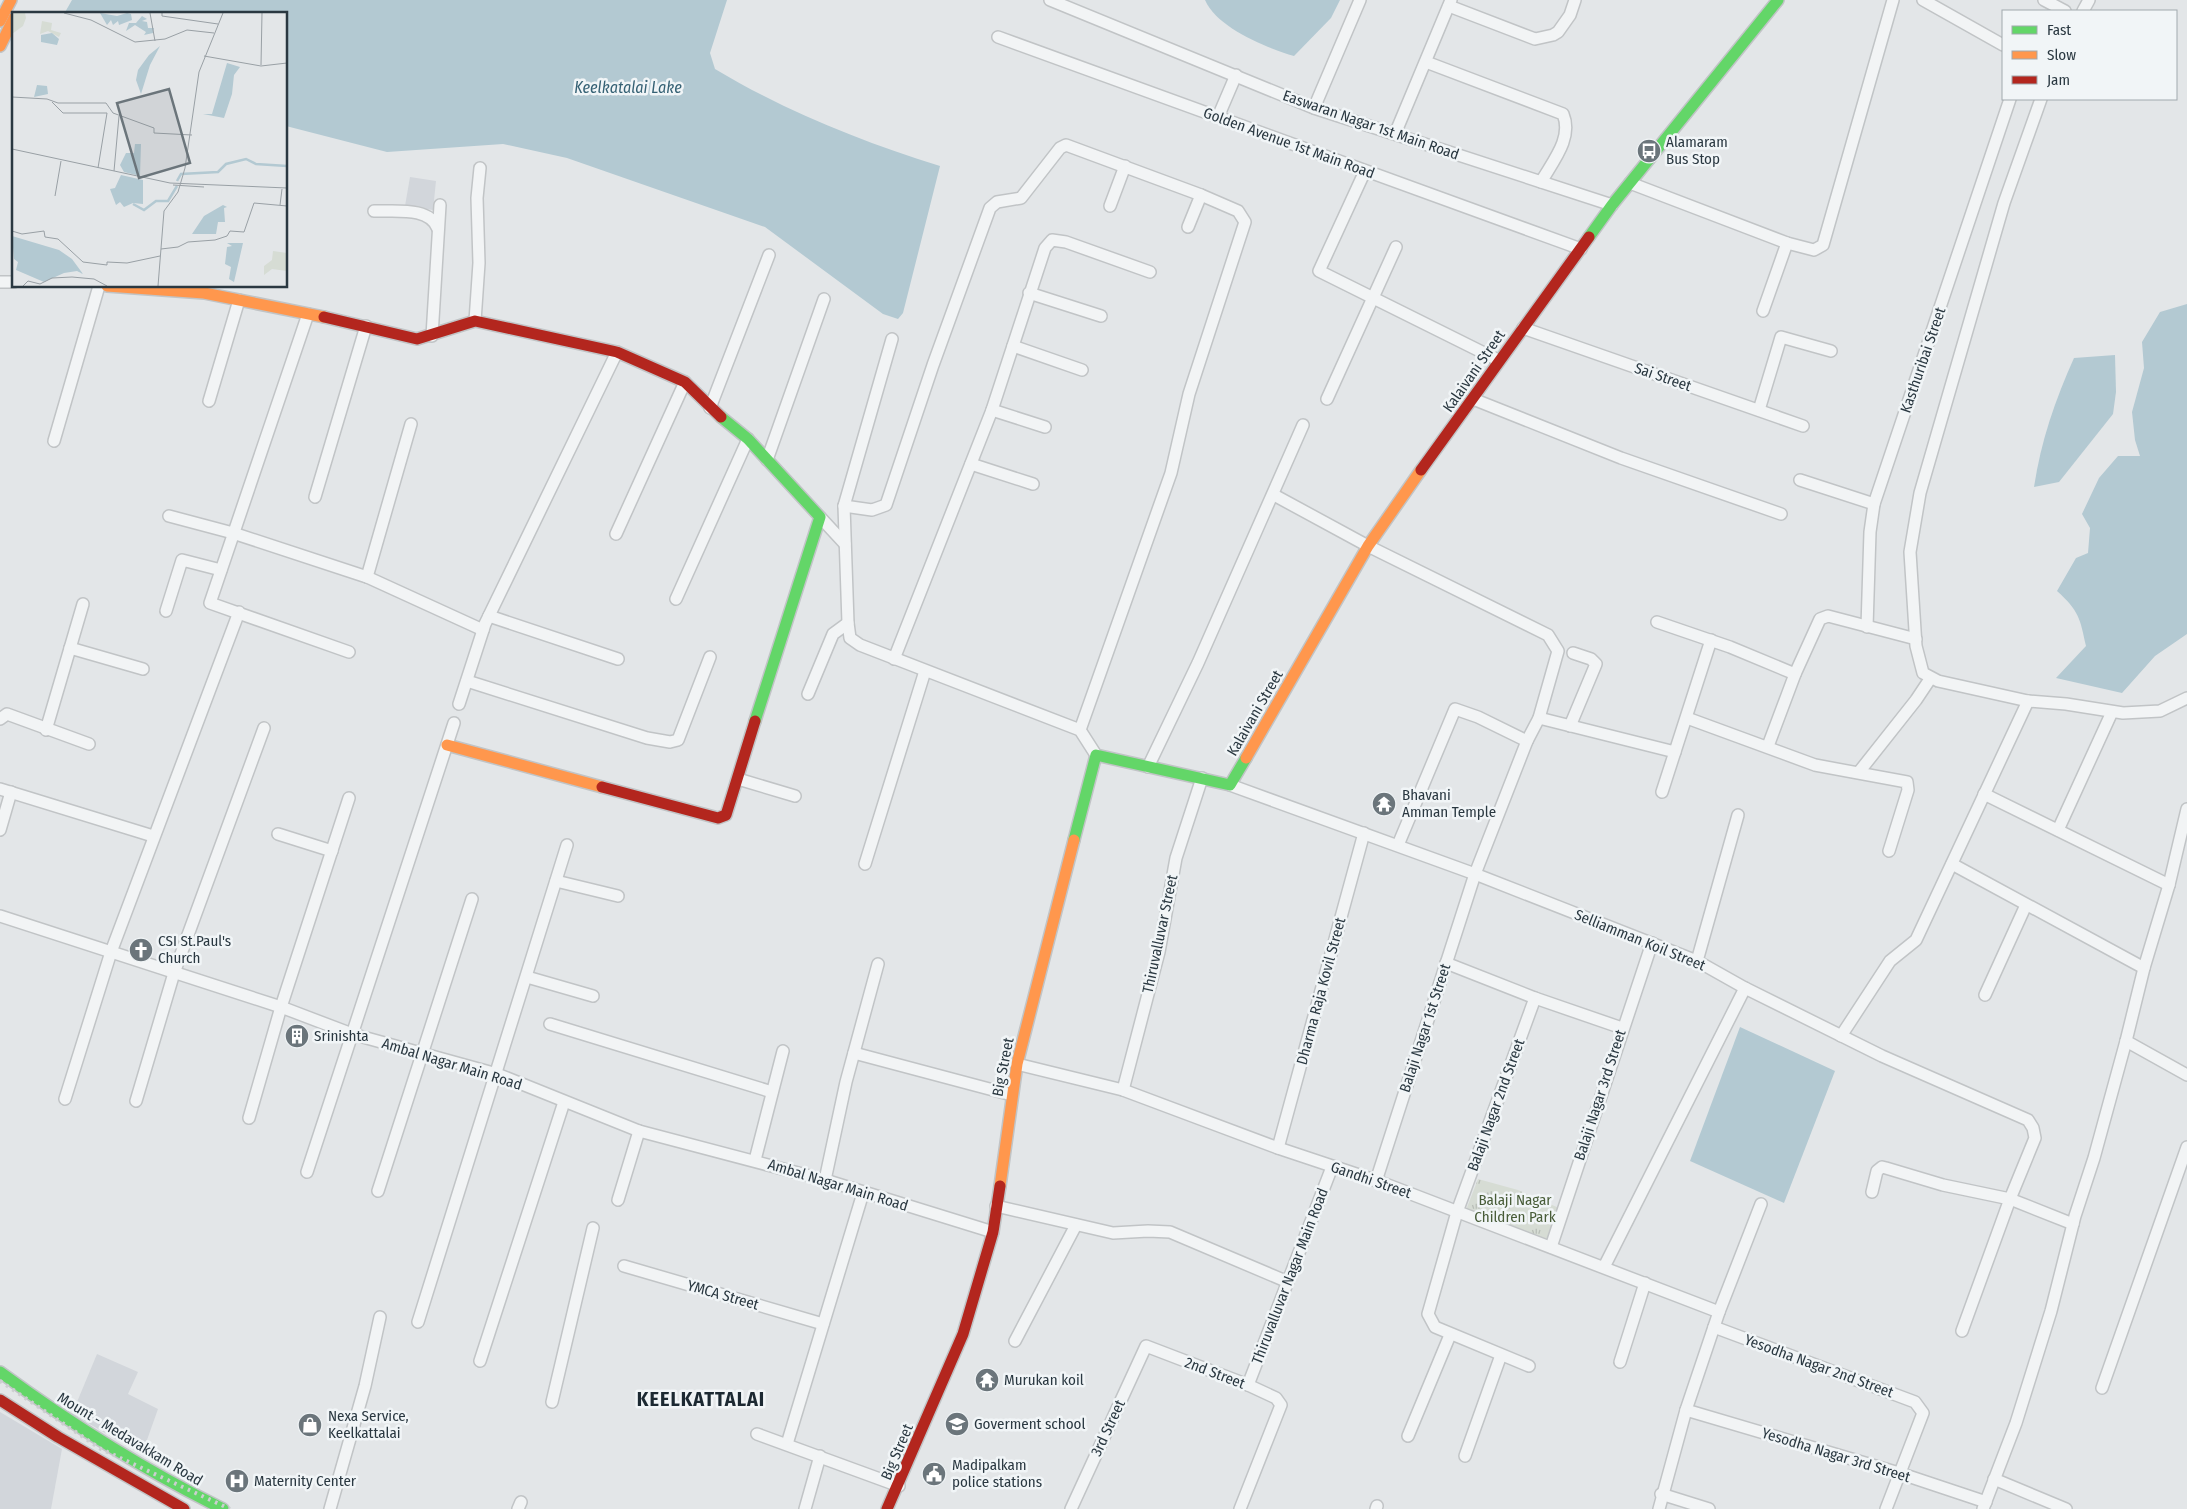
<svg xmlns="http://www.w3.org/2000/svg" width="2187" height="1509" font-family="'Fira Sans Condensed',sans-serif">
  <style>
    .built { fill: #d2d6db }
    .grass { fill: url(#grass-tufts) }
    .water { fill: #b3c9d2 }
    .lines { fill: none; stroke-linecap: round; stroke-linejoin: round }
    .street-casing { stroke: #c1c4c6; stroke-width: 14 }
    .fast-casing { stroke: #c1c4c6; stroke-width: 14 }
    .slow-casing { stroke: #c1c4c6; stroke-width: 14 }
    .jam-casing { stroke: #c1c4c6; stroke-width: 14 }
    .street { stroke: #f2f4f5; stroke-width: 11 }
    .fast { stroke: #63d668; stroke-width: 11 }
    .slow { stroke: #ff974d; stroke-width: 11 }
    .jam { stroke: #b3261e; stroke-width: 11 }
    .rail { stroke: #ccced0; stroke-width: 4; stroke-dasharray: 2.5 5; stroke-linecap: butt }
    .labels { text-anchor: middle; stroke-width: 5; stroke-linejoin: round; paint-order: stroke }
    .street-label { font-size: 15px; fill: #2a3841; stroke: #f1f5f7 }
    .poi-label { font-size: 15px; fill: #2a3841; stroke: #f1f5f7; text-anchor: start }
    .park-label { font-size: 15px; fill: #485c38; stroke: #f1f5f7 }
    .water-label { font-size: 16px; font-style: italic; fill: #356174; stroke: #f1f5f7 }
    .district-label { font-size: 20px; font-weight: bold; letter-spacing: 1px; fill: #1c2932; stroke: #f1f5f7 }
    .inset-river { fill: none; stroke: #b3c9d2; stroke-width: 2.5 }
    .inset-road { fill: none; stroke: #99a0a5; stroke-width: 1 }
    .view { fill: #6b757b; fill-opacity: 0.15; stroke: #6b757b; stroke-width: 2.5 }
    .inset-edge { fill: none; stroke: #2a3841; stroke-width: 2.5 }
  </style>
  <defs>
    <pattern id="grass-tufts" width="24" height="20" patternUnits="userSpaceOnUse" patternTransform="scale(1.25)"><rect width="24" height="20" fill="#d6dcd4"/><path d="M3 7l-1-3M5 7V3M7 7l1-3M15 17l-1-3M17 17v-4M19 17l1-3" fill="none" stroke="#b8beb7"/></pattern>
  </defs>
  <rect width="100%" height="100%" fill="#e3e6e8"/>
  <g class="built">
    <path d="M 410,177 L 436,181 L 433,210 L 405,206 Z"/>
    <path d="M 97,1354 L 138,1372 L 128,1394 L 158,1409 L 142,1454 L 72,1414 Z"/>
    <path d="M 0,1412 L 62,1449 L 51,1509 L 0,1509 Z"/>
  </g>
  <path class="grass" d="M 1478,1179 L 1518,1190 L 1559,1208 L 1551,1242 L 1466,1210 Z"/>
  <g class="water">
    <path d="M 72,0 L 727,0 L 710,53 L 715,69 C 785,111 862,142 940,166 L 903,313 L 898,319 L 883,314 L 765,227 L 567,158 L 503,144 L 387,152 L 286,126 L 286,14 L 64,14 Z"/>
    <path d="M 1205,0 L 1340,0 L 1331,18 L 1294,56 C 1267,48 1217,28 1205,0 Z"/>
    <path d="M 2187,304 L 2187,634 L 2155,656 L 2122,693 L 2056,678 L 2086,646 C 2080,618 2079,611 2057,591 L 2076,558 L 2088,553 L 2090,528 L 2082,514 L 2099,478 L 2118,456 L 2140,456 L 2135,440 L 2132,412 L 2144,368 L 2142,342 L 2160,312 Z"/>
    <path d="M 2115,355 L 2116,392 L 2113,414 L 2059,482 L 2034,487 C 2041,441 2055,400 2074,358 Z"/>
    <path d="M 1740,1027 L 1835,1071 L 1784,1203 L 1690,1161 Z"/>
  </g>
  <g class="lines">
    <g class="street-casing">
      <g id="street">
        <path d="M 1050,0 L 1314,108 L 1612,205"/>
        <path d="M 1923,0 L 2003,45"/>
        <path d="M 2044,0 L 2065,11"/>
        <path d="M 1449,6 L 1535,39 L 1553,35 L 1558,32 L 1570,15 L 1575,0"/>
        <path d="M 2083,11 L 2089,0"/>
        <path d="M 998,37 L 1581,249"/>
        <path d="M 1426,62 L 1563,114 C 1573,138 1553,161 1541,182"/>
        <path d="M 2041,99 L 2004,203 L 1920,493 L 1910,552 L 1916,646 L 1923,673 L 1938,681 L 2028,701 L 2066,704 L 2123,713 L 2160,711 L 2187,698"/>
        <path d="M 1314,108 L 1360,0"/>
        <path d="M 1218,117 L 1236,75"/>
        <path d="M 1395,134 L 1451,0"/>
        <path d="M 1365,171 L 1319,271 L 1498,360"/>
        <path d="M 1630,183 L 1787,243 L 1814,250 L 1823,245 L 1893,0"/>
        <path d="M 1110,206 L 1125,166"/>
        <path d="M 374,211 C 394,212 430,206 438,229"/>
        <path d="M 1188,227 L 1201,195"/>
        <path d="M 0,282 L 14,282"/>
        <path d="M 1029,293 L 1101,316"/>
        <path d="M 1763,311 L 1787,243"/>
        <path d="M 308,314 L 210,603 L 349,652"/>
        <path d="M 475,321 L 479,263 L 477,198 L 480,168"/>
        <path d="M 1523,328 L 1803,426"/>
        <path d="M 432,336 L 440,205"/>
        <path d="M 892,339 L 844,506 L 848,623 L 850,638 L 860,645 L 1080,730 L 1096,755"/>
        <path d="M 1013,346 L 1082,370"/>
        <path d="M 1327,399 L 1396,247"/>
        <path d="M 1473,399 L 1621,458 L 1781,514"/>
        <path d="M 209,401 L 239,300"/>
        <path d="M 710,408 L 769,255"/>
        <path d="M 992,410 L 1045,427"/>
        <path d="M 1759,410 L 1781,337 L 1831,351"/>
        <path d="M 411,424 L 367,577 L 483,630"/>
        <path d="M 54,441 L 99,286"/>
        <path d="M 767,460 L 824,299"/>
        <path d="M 971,464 L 1033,484"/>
        <path d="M 1800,480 L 1874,504"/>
        <path d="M 1274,495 L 1368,546 L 1548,635 L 1558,651 L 1539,718 L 1527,741 L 1475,874 L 1376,1181"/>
        <path d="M 315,497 L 366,326"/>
        <path d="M 844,506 L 872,510 L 886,505 L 933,365 L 990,208 L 997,202 L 1021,198 L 1060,148 L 1066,145 L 1201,195 L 1238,211 L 1245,222 L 1189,394 L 1171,473 L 1080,730"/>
        <path d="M 169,516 L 233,533 L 367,577"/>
        <path d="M 820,517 L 845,544"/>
        <path d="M 616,534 L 685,382"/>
        <path d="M 676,599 L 748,439"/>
        <path d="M 166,611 L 182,560 L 221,570"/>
        <path d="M 489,616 L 618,659"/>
        <path d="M 1657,622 L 1730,647 L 1795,674 L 1820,619 L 1828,616 L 1916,639"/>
        <path d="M 1867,627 L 1870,532 L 1874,504 L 2010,99"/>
        <path d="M 70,648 L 143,669"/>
        <path d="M 894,659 L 992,410 L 1045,248 L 1052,240 L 1066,242 L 1150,272"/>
        <path d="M 467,681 L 647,738 L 670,742 L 678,740 L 710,657"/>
        <path d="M 808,694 L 833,634 L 848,623"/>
        <path d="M 459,704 L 485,624 L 617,352"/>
        <path d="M 1539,718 L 1675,752"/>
        <path d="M 1687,718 L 1815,765 L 1907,782 L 1908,790 L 1889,851"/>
        <path d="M 0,719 L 7,714 L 89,744"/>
        <path d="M 1570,726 L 1596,664 L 1591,659 L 1573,653"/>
        <path d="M 46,730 L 83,604"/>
        <path d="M 1768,746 L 1795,674"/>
        <path d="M 1148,767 L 1198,663 L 1303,425"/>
        <path d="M 1859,772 L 1916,700 L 1930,679"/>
        <path d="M 738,779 L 795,796"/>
        <path d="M 1230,785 L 1475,874 L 1697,961 L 1745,988 L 1882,1056 L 2028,1120 L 2033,1128 L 2035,1138 L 2010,1199 L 1962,1331"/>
        <path d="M 0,789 L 153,836"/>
        <path d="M 1662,792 L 1711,640"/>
        <path d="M 1984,794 L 2169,885"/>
        <path d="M 0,830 L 11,792"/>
        <path d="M 2058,830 L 2112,712"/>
        <path d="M 278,834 L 332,851"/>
        <path d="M 1398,845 L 1455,709 L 1478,717 L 1527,741"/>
        <path d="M 865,864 L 925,671"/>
        <path d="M 1952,864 L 2144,968"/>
        <path d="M 556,881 L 618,896"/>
        <path d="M 0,916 L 281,1007 L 352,1034 L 497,1074 L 639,1131 L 825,1180 L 993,1232"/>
        <path d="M 1697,961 L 1738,815"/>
        <path d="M 1446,963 L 1535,998 L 1622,1028"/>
        <path d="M 527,977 L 593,996"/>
        <path d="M 1985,995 L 2026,905"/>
        <path d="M 550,1024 L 772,1092"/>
        <path d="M 1841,1036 L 1890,961 L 1916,940 L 2028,701"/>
        <path d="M 2126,1041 L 2187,1075"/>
        <path d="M 854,1053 L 1012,1095"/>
        <path d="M 1017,1064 L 1123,1090 L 1278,1148 L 1380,1182 L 1719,1312"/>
        <path d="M 1123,1090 L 1159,952 L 1176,858 L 1202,778"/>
        <path d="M 65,1099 L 111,952 L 239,612"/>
        <path d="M 136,1101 L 174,973 L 264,728"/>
        <path d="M 249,1118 L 281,1007 L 349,798"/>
        <path d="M 1278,1148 L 1364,833"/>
        <path d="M 755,1160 L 783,1051"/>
        <path d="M 307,1172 L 454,723"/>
        <path d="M 825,1180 L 846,1082 L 878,964"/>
        <path d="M 378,1191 L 472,899"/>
        <path d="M 1872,1192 L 1877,1171 L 1882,1167 L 1886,1168 L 1943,1185 L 2010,1199 L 2073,1224"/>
        <path d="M 618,1200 L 639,1131"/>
        <path d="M 996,1206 L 1113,1233 L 1148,1231 L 1170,1232 L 1288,1282"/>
        <path d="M 1551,1247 L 1652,943"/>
        <path d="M 624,1266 L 823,1324"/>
        <path d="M 1604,1267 L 1745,988"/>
        <path d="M 418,1322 L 567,845"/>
        <path d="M 1714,1327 L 1915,1402 L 1923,1413 L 1886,1509"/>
        <path d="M 1015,1341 L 1076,1225"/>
        <path d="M 480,1361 L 564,1102"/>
        <path d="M 1620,1362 L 1645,1283"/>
        <path d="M 1529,1366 L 1435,1327 L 1428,1314 L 1457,1212 L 1535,998"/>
        <path d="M 1248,1385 L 1332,1167"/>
        <path d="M 2102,1388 L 2187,1147"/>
        <path d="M 552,1402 L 593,1228"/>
        <path d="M 1686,1410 L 1899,1473 L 1986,1502"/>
        <path d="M 757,1434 L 899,1486"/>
        <path d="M 1408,1436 L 1450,1335"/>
        <path d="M 787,1444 L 863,1193"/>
        <path d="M 1465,1456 L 1501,1355"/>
        <path d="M 1994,1479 L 2066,1509"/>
        <path d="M 1661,1494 L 1709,1509"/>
        <path d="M 330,1509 L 365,1386 L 380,1317"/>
        <path d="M 518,1509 L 521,1502"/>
        <path d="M 805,1509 L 820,1456"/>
        <path d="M 1071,1509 L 1146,1346 L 1248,1385 L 1276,1398 L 1281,1405 L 1240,1509"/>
        <path d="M 1376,1509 L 1377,1506"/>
        <path d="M 1659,1509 L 1686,1410 L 1719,1312 L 1761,1204"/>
        <path d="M 1983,1509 L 2016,1423 L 2051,1311 L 2075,1216 L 2094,1158 L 2126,1041 L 2144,968 L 2169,885 L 2187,809"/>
      </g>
    </g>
    <g class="fast-casing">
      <g id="fast">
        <path d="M 1589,237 L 1612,205 L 1778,0"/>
        <path d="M 721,417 L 748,439 L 820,517 L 755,721"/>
        <path d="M 1074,840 L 1096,755 L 1230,785 L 1246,758"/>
        <path d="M 0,1372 C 71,1424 144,1470 223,1509"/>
      </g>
    </g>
    <g class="slow-casing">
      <g id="slow">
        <path d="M 0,21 L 11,0"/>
        <path d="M 0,46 L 14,18"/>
        <path d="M 107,286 L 204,293 L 324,317"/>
        <path d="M 447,745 L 602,787"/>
        <path d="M 1246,758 L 1368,546 L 1421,470"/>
        <path d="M 1000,1186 L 1017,1064 L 1074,840"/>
      </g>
    </g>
    <g class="jam-casing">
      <g id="jam">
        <path d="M 324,317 L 417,339 L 475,321 L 617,352 L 685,382 L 721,417"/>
        <path d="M 1421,470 L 1589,237"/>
        <path d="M 602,787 L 718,818 L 726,815 L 755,721"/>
        <path d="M 0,1400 L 58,1437 L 184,1509"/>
        <path d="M 887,1509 L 963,1334 L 993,1232 L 1000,1186"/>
      </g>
    </g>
    <use href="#street" class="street"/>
    <use href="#fast" class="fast"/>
    <use href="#slow" class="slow"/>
    <use href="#jam" class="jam"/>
    <path class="rail" d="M 0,1381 L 101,1449 L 230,1509"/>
  </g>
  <defs>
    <g id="bus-disc" transform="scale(1.25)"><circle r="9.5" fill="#6b757b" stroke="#f1f5f7"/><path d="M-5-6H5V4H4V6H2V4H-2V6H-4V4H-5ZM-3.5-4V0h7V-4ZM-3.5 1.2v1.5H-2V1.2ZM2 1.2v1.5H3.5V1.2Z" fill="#fff"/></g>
    <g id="temple-disc" transform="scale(1.25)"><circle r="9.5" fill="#6b757b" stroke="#f1f5f7"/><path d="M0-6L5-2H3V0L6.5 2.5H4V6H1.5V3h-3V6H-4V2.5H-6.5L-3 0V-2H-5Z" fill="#fff"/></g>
    <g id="church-disc" transform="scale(1.25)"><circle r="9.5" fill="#6b757b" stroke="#f1f5f7"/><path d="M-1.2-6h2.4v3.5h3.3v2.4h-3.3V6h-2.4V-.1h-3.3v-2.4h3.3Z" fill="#fff"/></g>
    <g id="building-disc" transform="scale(1.25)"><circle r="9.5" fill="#6b757b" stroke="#f1f5f7"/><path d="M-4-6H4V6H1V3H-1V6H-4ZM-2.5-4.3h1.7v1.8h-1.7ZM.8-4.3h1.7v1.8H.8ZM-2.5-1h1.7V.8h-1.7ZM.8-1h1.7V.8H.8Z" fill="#fff"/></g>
    <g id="school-disc" transform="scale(1.25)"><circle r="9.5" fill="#6b757b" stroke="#f1f5f7"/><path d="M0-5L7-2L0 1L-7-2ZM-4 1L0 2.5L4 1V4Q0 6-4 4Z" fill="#fff"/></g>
    <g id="shop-disc" transform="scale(1.25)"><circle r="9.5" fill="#6b757b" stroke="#f1f5f7"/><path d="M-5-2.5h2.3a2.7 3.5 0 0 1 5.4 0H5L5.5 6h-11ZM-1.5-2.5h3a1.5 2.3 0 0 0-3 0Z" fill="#fff"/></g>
    <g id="civic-disc" transform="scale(1.25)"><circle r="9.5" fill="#6b757b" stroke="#f1f5f7"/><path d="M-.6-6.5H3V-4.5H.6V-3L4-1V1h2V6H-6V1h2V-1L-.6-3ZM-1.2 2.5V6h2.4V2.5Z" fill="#fff"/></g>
    <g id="hospital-disc" transform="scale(1.25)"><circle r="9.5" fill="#6b757b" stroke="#f1f5f7"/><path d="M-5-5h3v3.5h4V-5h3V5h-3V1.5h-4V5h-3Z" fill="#fff"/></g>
  </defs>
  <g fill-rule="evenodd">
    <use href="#bus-disc" x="1649" y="151"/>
    <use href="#temple-disc" x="1384" y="804"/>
    <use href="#church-disc" x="141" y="950"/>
    <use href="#building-disc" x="297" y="1036"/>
    <use href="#temple-disc" x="987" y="1380"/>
    <use href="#school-disc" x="957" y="1424"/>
    <use href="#shop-disc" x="310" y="1425"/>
    <use href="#civic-disc" x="934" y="1474"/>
    <use href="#hospital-disc" x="237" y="1481"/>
  </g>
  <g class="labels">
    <g class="street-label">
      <text transform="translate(1371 125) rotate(19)" y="5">Easwaran Nagar 1st Main Road</text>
      <text transform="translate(1289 143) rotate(20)" y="5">Golden Avenue 1st Main Road</text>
      <text transform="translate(1923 360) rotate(-71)" y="5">Kasthuribai Street</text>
      <text transform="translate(1474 371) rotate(-55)" y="5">Kalaivani Street</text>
      <text transform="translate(1663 377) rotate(19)" y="5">Sai Street</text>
      <text transform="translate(1255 713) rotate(-60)" y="5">Kalaivani Street</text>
      <text transform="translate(1160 934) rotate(-78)" y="5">Thiruvalluvar Street</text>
      <text transform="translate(1640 940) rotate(22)" y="5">Selliamman Koil Street</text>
      <text transform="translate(1321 991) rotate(-75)" y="5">Dharma Raja Kovil Street</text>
      <text transform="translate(1425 1028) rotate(-72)" y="5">Balaji Nagar 1st Street</text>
      <text transform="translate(452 1064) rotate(17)" y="5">Ambal Nagar Main Road</text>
      <text transform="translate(1003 1067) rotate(-79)" y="5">Big Street</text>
      <text transform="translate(1600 1095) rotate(-72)" y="5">Balaji Nagar 3rd Street</text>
      <text transform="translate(1496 1105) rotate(-70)" y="5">Balaji Nagar 2nd Street</text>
      <text transform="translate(1371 1180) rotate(19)" y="5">Gandhi Street</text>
      <text transform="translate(838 1185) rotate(17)" y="5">Ambal Nagar Main Road</text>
      <text transform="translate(1290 1276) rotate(-69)" y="5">Thiruvalluvar Nagar Main Road</text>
      <text transform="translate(723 1295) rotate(16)" y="5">YMCA Street</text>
      <text transform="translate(1819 1366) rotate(20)" y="5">Yesodha Nagar 2nd Street</text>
      <text transform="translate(1215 1373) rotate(21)" y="5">2nd Street</text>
      <text transform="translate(1108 1428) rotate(-65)" y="5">3rd Street</text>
      <text transform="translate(130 1439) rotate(31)" y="5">Mount - Medavakkam Road</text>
      <text transform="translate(897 1452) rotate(-67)" y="5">Big Street</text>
      <text transform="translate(1836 1455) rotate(17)" y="5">Yesodha Nagar 3rd Street</text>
    </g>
    <g class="poi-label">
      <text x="1666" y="147">Alamaram<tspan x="1666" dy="17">Bus Stop</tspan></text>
      <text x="1402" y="800">Bhavani<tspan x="1402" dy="17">Amman Temple</tspan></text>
      <text x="158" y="946">CSI St.Paul's<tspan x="158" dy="17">Church</tspan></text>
      <text x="314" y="1041">Srinishta</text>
      <text x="1004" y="1385">Murukan koil</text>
      <text x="328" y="1421">Nexa Service,<tspan x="328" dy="17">Keelkattalai</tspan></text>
      <text x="974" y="1429">Goverment school</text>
      <text x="952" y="1470">Madipalkam<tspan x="952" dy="17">police stations</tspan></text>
      <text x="254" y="1486">Maternity Center</text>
    </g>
    <g class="park-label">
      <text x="1515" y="1205">Balaji Nagar<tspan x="1515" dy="17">Children Park</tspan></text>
    </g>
    <g class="water-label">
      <text x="628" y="93">Keelkatalai Lake</text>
    </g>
    <g class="district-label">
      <text x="701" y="1406">KEELKATTALAI</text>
    </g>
  </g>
  <g transform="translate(12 12)">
    <rect width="275" height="275" fill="#e3e6e8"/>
    <path d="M 0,1 L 13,1 L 14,6 L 11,14 L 0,22 ZM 30,9 L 40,11 L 39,18 L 49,21 L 47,25 L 36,19 L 28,22 ZM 261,239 L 275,241 L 275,259 L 260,257 L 252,263 L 252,254 L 260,248 Z" fill="#d6dcd4"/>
    <path d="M 88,1 L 105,4 L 115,1 L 119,2 L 120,8 L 107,13 L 106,9 L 101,13 L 99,8 L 95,13 ZM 130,4 L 135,7 L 130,9 L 135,10 L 136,16 L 142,16 L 141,21 L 132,23 L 134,20 L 123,13 L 114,19 L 117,11 L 124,11 ZM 40,21 L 47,27 L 45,33 L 29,30 L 29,23 ZM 148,34 L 138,53 L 129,82 L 124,68 L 126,58 L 137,43 ZM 215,51 L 228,55 L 222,63 L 220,82 L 212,106 L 191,102 L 200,102 ZM 25,73 L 35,74 L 36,82 L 22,85 ZM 123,132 L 129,132 L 128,164 L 112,160 L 108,153 L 114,141 L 122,141 ZM 109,163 L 131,168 L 131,192 L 121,191 L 112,195 L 108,190 L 104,193 L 98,177 L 103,176 ZM 211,193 L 215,195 L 212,196 L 213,210 L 206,210 L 204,222 L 180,222 L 192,204 ZM 0,224 L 47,238 L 60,247 L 71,262 L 65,259 L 52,261 L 32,270 L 4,258 L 6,250 L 2,247 ZM 215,231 L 231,231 L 222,270 L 217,267 L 219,255 L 213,252 L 215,235 L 220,234 Z" fill="#b3c9d2"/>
    <path class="inset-river" d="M 165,169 L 169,162 L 206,160 L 214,152 L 234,147 L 244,152 L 275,154M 121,192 L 132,198 L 144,189 L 156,189 L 165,174"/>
    <path class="inset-road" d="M 52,1 L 79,8 L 123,30 L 153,27 L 175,18 L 202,21M 138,1 L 143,29M 150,1 L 150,4 L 206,12M 192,44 L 249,54 L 275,51M 249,53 L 250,1M 0,85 L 35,87 L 46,91 L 94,91 L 101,101 L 142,116 L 142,121 L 180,123M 40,90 L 51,101 L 95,101 L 86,156M 0,137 L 158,171 L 275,176M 102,159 L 107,104M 161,173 L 192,175M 43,184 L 49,149M 268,193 L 270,177M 0,219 L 10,222 L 32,219 L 33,225 L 46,227 L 71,250 L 95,253 L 95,250 L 115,251 L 148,244M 218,219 L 232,220 L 242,191 L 275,194M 149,237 L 166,235 L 176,230 L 203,228 L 215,224 L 218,219M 11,274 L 16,269 L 28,272 L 40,266 L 60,265 L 82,267 L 95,274M 146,274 L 152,199 L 166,180 L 173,156 L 187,60 L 211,1"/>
    <path class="view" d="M 157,77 L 178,151 L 127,166 L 105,91 Z"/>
    <rect width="275" height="275" class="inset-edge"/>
  </g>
  <rect x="2002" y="10" width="175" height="90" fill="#f1f5f7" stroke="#a1a9ae"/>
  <rect x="2012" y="26" width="25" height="8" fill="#63d668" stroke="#a1a9ae"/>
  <text x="2047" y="35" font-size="15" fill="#2a3841">Fast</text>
  <rect x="2012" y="51" width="25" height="8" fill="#ff974d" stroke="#a1a9ae"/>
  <text x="2047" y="60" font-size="15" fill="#2a3841">Slow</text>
  <rect x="2012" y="76" width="25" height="8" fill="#b3261e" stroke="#a1a9ae"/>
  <text x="2047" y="85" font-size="15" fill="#2a3841">Jam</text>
</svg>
